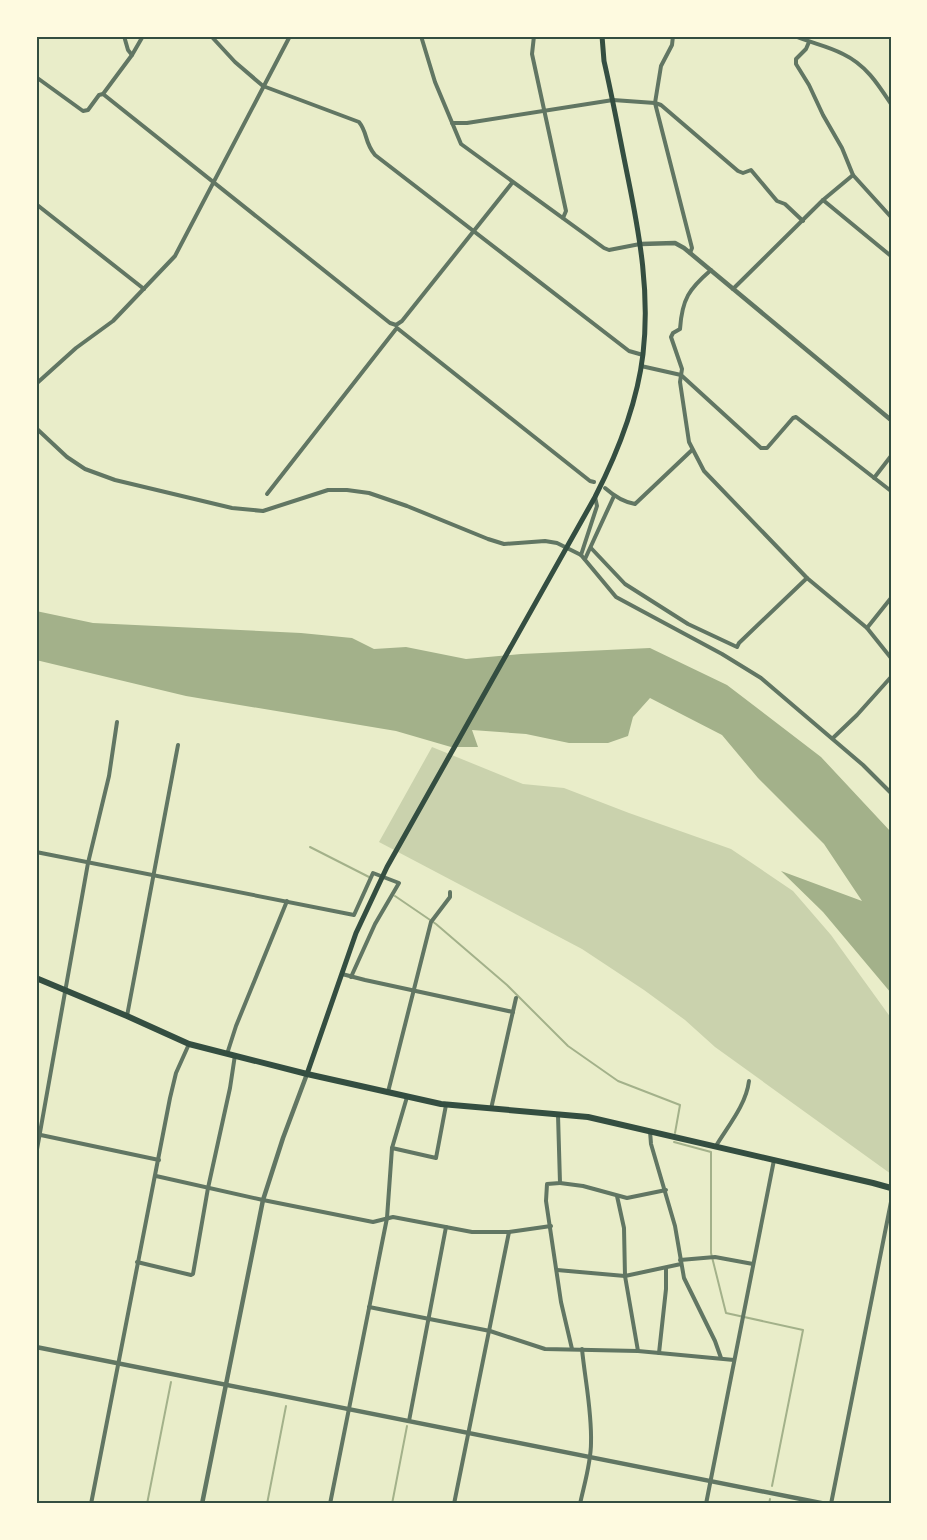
<svg xmlns="http://www.w3.org/2000/svg" width="927" height="1540" font-family="Cabin,sans-serif">
  <style>
    .green { fill: #cad2ad }
    .water { fill: #a3b18a }
    .lines { fill: none; stroke-linecap: round; stroke-linejoin: round }
    .stream { stroke: #a3b18a; stroke-width: 2 }
    .minor { stroke: #617663; stroke-width: 4 }
    .tertiary { stroke: #617663; stroke-width: 4.5 }
    .secondary { stroke: #344e41; stroke-width: 5 }
    .primary { stroke: #344e41; stroke-width: 6 }
    .neatline { fill: none; stroke: #344e41; stroke-width: 2 }
  </style>
  <rect width="100%" height="100%" fill="#e9edc9"/>
  <path class="green" d="M 432,747 L 523,784 L 564,788 L 629,813 L 731,849 L 793,891 L 831,935 L 891,1018 L 891,1174 L 715,1047 L 685,1020 L 644,990 L 582,949 L 379,842 Z"/>
  <path class="water" d="M 36,611 L 93,623 L 301,633 L 352,638 L 374,649 L 406,647 L 466,659 L 521,654 L 650,648 L 727,685 L 821,757 L 891,832 L 891,993 L 823,912 L 781,871 L 862,901 L 824,844 L 758,778 L 722,735 L 650,698 L 633,717 L 628,736 L 608,743 L 569,743 L 526,734 L 472,730 L 478,747 L 451,747 L 396,731 L 186,696 L 36,660 Z"/>
  <g class="lines">
    <g class="stream">
      <path d="M 310,847 L 369,877"/>
      <path d="M 395,896 L 436,924 L 507,985 L 568,1046 L 618,1081 L 680,1105 L 675,1133"/>
      <path d="M 674,1142 L 711,1152 L 711,1253 L 726,1313 L 803,1330 L 772,1486"/>
      <path d="M 147,1504 L 171,1382"/>
      <path d="M 267,1504 L 286,1406"/>
      <path d="M 392,1504 L 407,1426"/>
      <path d="M 769,1504 L 770,1499"/>
    </g>
    <g class="minor">
      <path d="M 124,36 L 128,50 L 132,55"/>
      <path d="M 211,36 L 235,62 L 263,86 L 359,122 C 368,133 364,142 375,155 L 629,351 L 643,355"/>
      <path d="M 421,36 L 435,82 L 461,144 L 604,248 L 609,250 L 640,244"/>
      <path d="M 534,36 L 532,54 L 566,211 L 563,218"/>
      <path d="M 673,36 L 672,45 L 661,66 L 655,103 L 692,248 L 690,253"/>
      <path d="M 795,36 C 811,43 828,46 843,54 C 866,65 878,84 891,104"/>
      <path d="M 809,42 L 806,49 L 796,59 L 796,64 L 809,85 L 823,115 L 842,148 L 853,175 L 891,217"/>
      <path d="M 36,77 L 83,111 L 88,110 L 99,95 L 103,94 L 132,55 L 143,36"/>
      <path d="M 103,94 L 390,323 L 396,325"/>
      <path d="M 452,123 L 467,123 L 613,100 L 655,103 L 661,105 L 738,171 L 743,173 L 751,170 L 777,201 L 785,204 L 803,221"/>
      <path d="M 823,200 L 891,256"/>
      <path d="M 36,204 L 144,289"/>
      <path d="M 711,270 C 689,289 682,299 680,329 L 673,333 L 671,337 L 682,369 L 680,382 L 689,442 L 704,471 L 807,578 L 867,628 L 891,658"/>
      <path d="M 733,289 L 823,200 L 853,175"/>
      <path d="M 396,325 L 402,321 L 512,183"/>
      <path d="M 397,328 L 590,481 L 594,482"/>
      <path d="M 641,366 L 681,375 L 761,448 L 767,448 L 793,418 L 796,417 L 891,491"/>
      <path d="M 36,384 L 76,348 L 113,321 L 175,256 L 290,36"/>
      <path d="M 36,428 L 67,457 L 85,469 L 115,480 L 232,508 L 263,511 L 328,490 L 347,490 L 369,493 L 407,506 L 488,539 L 504,544 L 545,541 L 557,543 L 581,555 L 616,597 L 722,654 L 761,678 L 863,765 L 891,793"/>
      <path d="M 874,478 L 891,456"/>
      <path d="M 605,488 C 614,496 623,502 635,504 L 692,450"/>
      <path d="M 267,494 L 396,329"/>
      <path d="M 591,548 L 625,584 L 688,624 L 737,647 L 739,643 L 807,578"/>
      <path d="M 581,555 L 597,506 L 595,497"/>
      <path d="M 585,559 L 614,496"/>
      <path d="M 867,628 L 891,598"/>
      <path d="M 833,738 L 857,715 L 891,677"/>
      <path d="M 891,769 L 891,775"/>
      <path d="M 36,852 L 354,915 L 373,873 L 399,883 L 375,924 L 351,977"/>
      <path d="M 342,974 L 365,980 L 513,1012"/>
      <path d="M 127,1016 L 178,745"/>
      <path d="M 227,1054 L 236,1026 L 287,901"/>
      <path d="M 388,1092 L 431,922 L 450,897 L 450,892"/>
      <path d="M 491,1109 L 516,998"/>
      <path d="M 558,1115 L 560,1183 L 547,1184 L 546,1201 L 561,1302 L 572,1349"/>
      <path d="M 650,1131 L 651,1144 L 675,1226 L 684,1278 L 715,1341 L 721,1358"/>
      <path d="M 36,1134 L 159,1160"/>
      <path d="M 716,1146 C 728,1126 746,1105 749,1081"/>
      <path d="M 392,1148 L 436,1158 L 446,1105"/>
      <path d="M 36,1155 L 88,863 L 109,776 L 117,722"/>
      <path d="M 156,1176 L 263,1200 L 373,1222 L 393,1217 L 472,1232 L 509,1232 L 551,1226"/>
      <path d="M 560,1183 L 583,1186 L 627,1198 L 666,1190"/>
      <path d="M 617,1196 L 624,1228 L 625,1276 L 638,1351"/>
      <path d="M 680,1260 L 715,1257 L 753,1264"/>
      <path d="M 137,1262 L 191,1275 L 193,1274 L 208,1188 L 230,1088 L 235,1055"/>
      <path d="M 557,1270 L 625,1276 L 681,1264"/>
      <path d="M 369,1307 L 490,1331 L 545,1349 L 638,1351 L 734,1360"/>
      <path d="M 659,1353 L 666,1289 L 666,1268"/>
      <path d="M 409,1421 L 446,1227"/>
      <path d="M 91,1504 L 170,1098 L 176,1073 L 189,1044"/>
      <path d="M 330,1504 L 387,1218 L 392,1148 L 407,1097"/>
      <path d="M 454,1504 L 509,1232"/>
      <path d="M 580,1504 C 584,1485 591,1463 591,1443 C 592,1411 585,1380 582,1349"/>
      <path d="M 706,1504 L 774,1160"/>
      <path d="M 831,1504 L 891,1202"/>
    </g>
    <g class="tertiary">
      <path d="M 641,244 L 675,243 L 684,248 L 891,420"/>
      <path d="M 36,1347 L 826,1504"/>
      <path d="M 202,1504 L 263,1200 L 283,1138 L 307,1074"/>
    </g>
    <path class="secondary" d="M 307,1074 L 356,933 L 387,867 L 595,497 C 618,452 637,405 643,354 C 650,294 640,237 628,178 C 620,139 613,100 604,61 L 602,36"/>
    <path class="primary" d="M 36,978 L 127,1016 L 189,1044 L 307,1074 L 441,1104 L 588,1117 L 873,1183 L 891,1188"/>
  </g>
  <rect width="927" height="1540" fill="none" stroke="#fefae0" stroke-width="75"/>
  <rect x="38" y="38" width="852" height="1464" class="neatline"/>
</svg>
